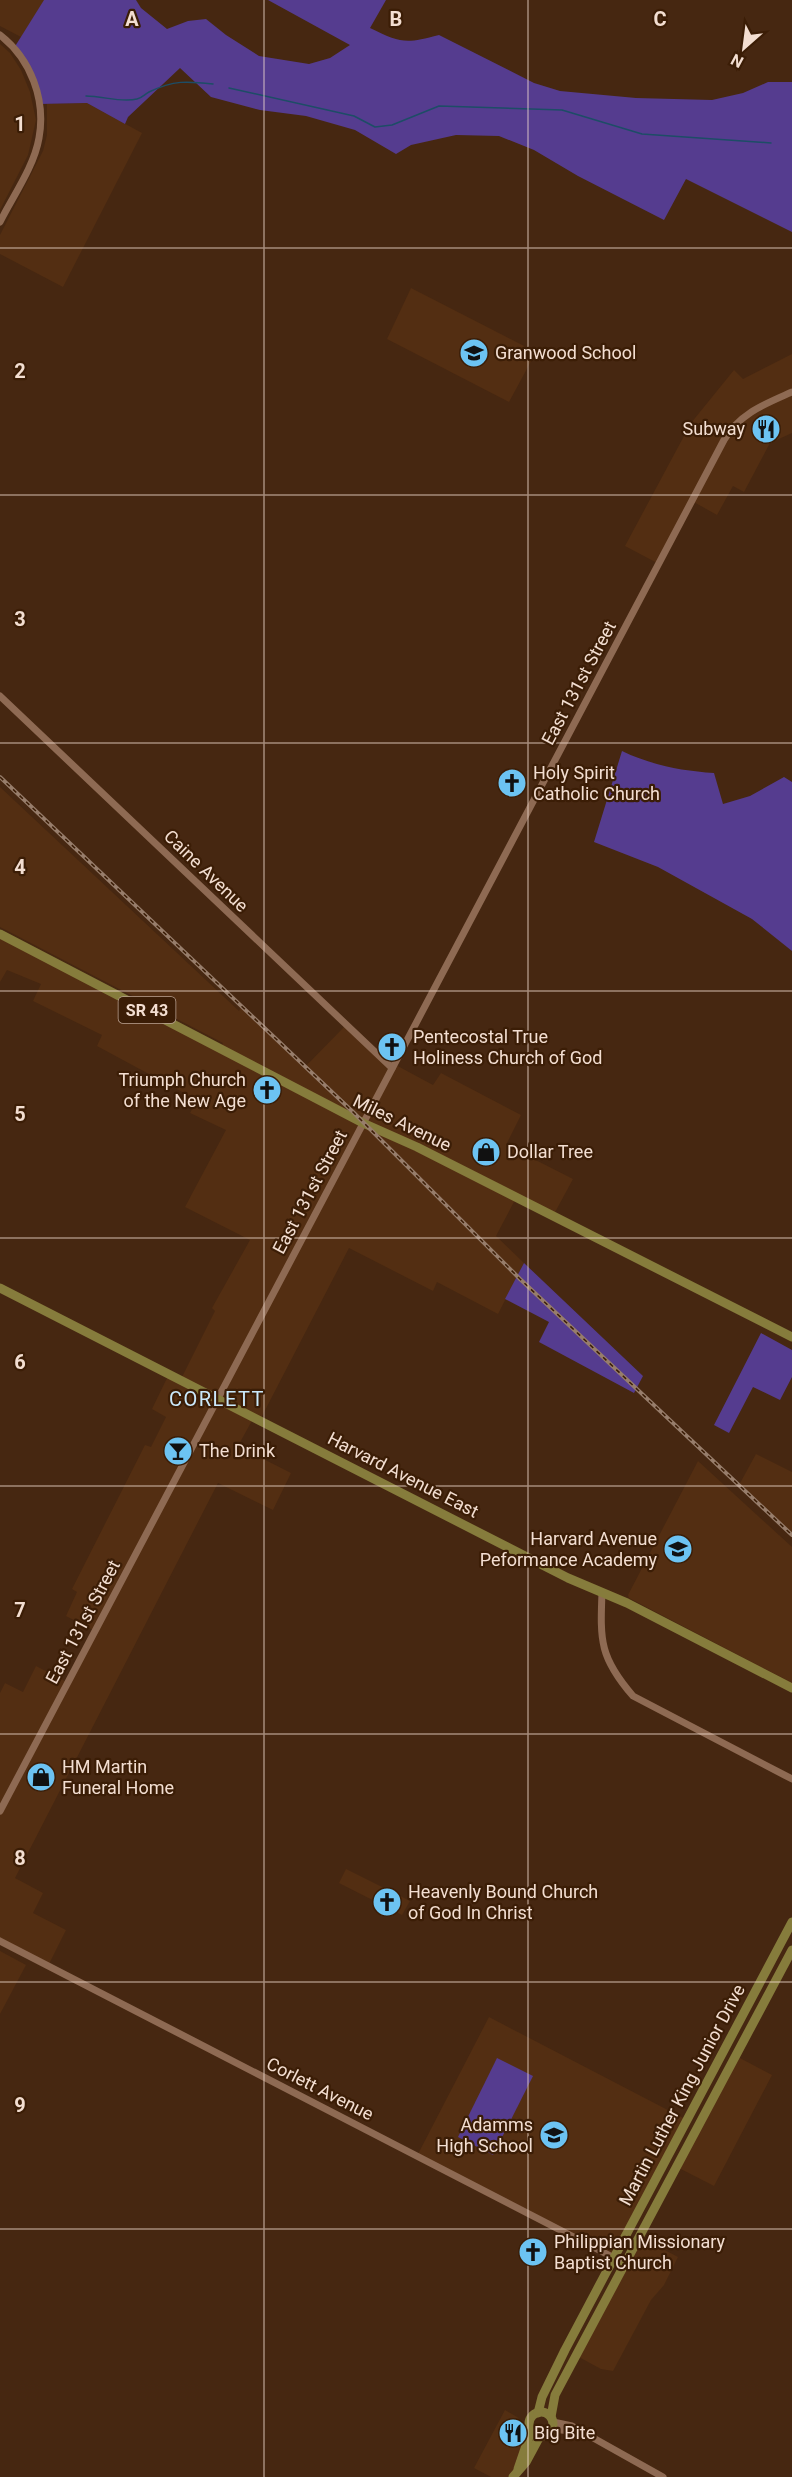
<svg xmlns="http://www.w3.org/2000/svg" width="792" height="2477" font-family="Roboto,sans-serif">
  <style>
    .built { fill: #532e12 }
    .green { fill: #553c8f }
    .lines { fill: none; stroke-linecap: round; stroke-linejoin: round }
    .stream { stroke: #1d4d66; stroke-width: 1.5 }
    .minor { stroke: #8e6a53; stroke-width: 7 }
    .major { stroke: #867c3c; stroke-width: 9 }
    .rail-casing { stroke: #977d6b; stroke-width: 4 }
    .rail { stroke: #3b1d06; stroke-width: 1.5; stroke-dasharray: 4.5; stroke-linecap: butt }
    .grid { fill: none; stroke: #f3ded1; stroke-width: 1.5; stroke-opacity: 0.55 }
    .labels { text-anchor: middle; stroke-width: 4.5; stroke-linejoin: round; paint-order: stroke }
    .shield { fill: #3b1d06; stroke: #bca494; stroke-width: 1.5 }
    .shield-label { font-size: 16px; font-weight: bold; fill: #f3ded1 }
    .poi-label { font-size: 18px; fill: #f3ded1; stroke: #3b1d06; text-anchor: start }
    .street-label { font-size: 18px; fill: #f3ded1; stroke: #3b1d06 }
    .neighbourhood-label { font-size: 20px; letter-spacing: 1.5px; fill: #cbe9fb; stroke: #3b1d06 }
    .grid-label { font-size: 20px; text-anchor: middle; font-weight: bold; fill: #f3ded1; stroke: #3b1d06; stroke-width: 4.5; stroke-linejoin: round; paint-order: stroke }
  </style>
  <rect width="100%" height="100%" fill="#462711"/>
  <g class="built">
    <path d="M 0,0 L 45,0 L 21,37 L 0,26 Z"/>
    <path d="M 0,44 L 10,53 L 21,70 L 30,92 L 36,120 L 28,155 L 0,210 Z"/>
    <path d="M 87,103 L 142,133 L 63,287 L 0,254 L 0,235 L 43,151 L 47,135 L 47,104 Z"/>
    <path d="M 411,288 L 536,352 L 509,402 L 387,339 Z"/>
    <path d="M 792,354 L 792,433 L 770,443 L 744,492 L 733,486 L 717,515 L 692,501 L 659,564 L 625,546 L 691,423 L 734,370 L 743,379 Z"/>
    <path d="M 0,787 L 239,1011 L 241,1007 L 305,1067 L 346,1025 L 391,1068 L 394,1064 L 433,1085 L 441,1073 L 521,1115 L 506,1145 L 573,1179 L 553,1216 L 516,1198 L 496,1236 L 524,1263 L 498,1314 L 437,1282 L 433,1291 L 349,1248 L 260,1420 L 254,1417 L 238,1446 L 291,1473 L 273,1510 L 218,1483 L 15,1878 L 43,1893 L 33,1913 L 66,1930 L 48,1966 L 0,1941 L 0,1693 L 5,1683 L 23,1692 L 36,1666 L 67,1682 L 95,1631 L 66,1616 L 77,1592 L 72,1589 L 145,1445 L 151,1447 L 166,1417 L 152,1409 L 169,1374 L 181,1379 L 215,1311 L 212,1308 L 250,1240 L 185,1207 L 226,1130 L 190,1113 L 197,1100 L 97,1046 L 102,1035 L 33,1001 L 41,984 L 7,970 L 0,982 L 0,934 L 221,1047 L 223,1043 L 0,927 Z"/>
    <path d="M 756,1454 L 792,1472 L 792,1535 L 739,1485 Z"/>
    <path d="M 698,1461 L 792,1547 L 792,1683 L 629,1598 L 628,1595 Z"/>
    <path d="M 346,1869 L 410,1901 L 402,1915 L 339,1883 Z"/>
    <path d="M 0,1951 L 26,1965 L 0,2014 Z"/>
    <path d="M 489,2017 L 687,2120 L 615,2258 L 417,2156 Z"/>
    <path d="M 736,2056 L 772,2075 L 714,2186 L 677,2167 Z"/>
    <path d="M 640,2237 L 678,2257 L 664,2285 L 651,2300 L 613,2371 L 601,2369 L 577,2356 Z"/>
    <path d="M 505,2410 L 517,2417 L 531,2431 L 513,2477 L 491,2477 L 474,2468 Z"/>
  </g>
  <g class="green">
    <path d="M 44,0 L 136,0 L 141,8 L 167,29 L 188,21 L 206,19 L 226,35 L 259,56 L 309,64 L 330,58 L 350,45 L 268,0 L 386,0 L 370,28 C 401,43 405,44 439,35 L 534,83 L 560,91 L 636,98 L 712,100 L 743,93 L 768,82 L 792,82 L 792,232 L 686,179 L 664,220 L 578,176 L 534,150 L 499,136 L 456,135 L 411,145 L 396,154 L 355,130 L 306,116 L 260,110 L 211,97 L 180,68 L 128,117 L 125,124 L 87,103 L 39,104 L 33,80 L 14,48 Z"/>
    <path d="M 622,751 C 651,765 682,771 714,773 L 723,804 L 750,796 L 784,777 L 792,782 L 792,951 L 752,919 L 658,867 L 594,842 Z"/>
    <path d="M 524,1263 L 643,1376 L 634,1393 L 539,1342 L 549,1322 L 505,1299 Z"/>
    <path d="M 761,1333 L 792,1350 L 792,1377 L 780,1400 L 753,1387 L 729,1433 L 714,1425 Z"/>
    <path d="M 497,2058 L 533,2076 L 493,2155 L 458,2137 Z"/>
  </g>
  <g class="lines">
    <g class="stream">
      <path d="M 229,88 L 354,116 L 375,127 L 392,125 L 439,106 L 562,110 L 642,134 L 771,143"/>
      <path d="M 86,96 C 103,96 121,103 137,99 C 142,98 145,94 149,92 C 174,80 187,81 213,84"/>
    </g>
    <g class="minor">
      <path d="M 0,35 C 31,59 46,100 39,138 C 34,167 13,196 0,222"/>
      <path d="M 0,696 L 392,1068"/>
      <path d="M 602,1593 C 600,1641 600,1658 633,1696 L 792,1779"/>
      <path d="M 0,1811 L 724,440 C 740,413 765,404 792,392"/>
      <path d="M 0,1941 L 626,2264"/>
      <path d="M 553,2422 L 572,2426 L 663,2477"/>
      <path d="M 552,2429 L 571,2431 L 576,2430"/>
    </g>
    <g class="major">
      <path d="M 0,934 L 363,1123 L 417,1147 L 792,1337"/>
      <path d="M 0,1288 L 568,1578 L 627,1603 L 792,1688"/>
      <circle cx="541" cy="2424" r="12"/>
      <path d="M 538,2413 L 542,2397 L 565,2350 L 792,1922"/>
      <path d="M 551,2417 L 555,2395 L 792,1950"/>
      <path d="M 518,2469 L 531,2431"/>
      <path d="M 513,2477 L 526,2462 L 540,2436"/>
    </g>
    <g class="rail-casing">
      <path id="rail" d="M 0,777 L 353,1112 L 520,1279 L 792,1535"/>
    </g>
    <use href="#rail" class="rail"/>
  </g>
  <path class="grid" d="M 264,0 L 264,2477M 528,0 L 528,2477M 0,248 L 792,248M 0,495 L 792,495M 0,743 L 792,743M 0,991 L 792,991M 0,1238 L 792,1238M 0,1486 L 792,1486M 0,1734 L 792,1734M 0,1982 L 792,1982M 0,2229 L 792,2229"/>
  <defs>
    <g id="school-disc" transform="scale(1.5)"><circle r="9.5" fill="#6cc3f2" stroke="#3b1d06"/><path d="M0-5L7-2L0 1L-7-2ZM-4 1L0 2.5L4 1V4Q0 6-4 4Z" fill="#111"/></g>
    <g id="restaurant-disc" transform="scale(1.5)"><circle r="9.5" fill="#6cc3f2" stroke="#3b1d06"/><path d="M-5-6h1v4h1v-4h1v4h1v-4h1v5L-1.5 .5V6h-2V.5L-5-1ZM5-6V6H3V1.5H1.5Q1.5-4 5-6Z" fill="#111"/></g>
    <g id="church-disc" transform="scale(1.5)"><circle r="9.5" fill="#6cc3f2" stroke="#3b1d06"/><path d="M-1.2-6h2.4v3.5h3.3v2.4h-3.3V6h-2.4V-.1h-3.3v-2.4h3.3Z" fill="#111"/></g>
    <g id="shop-disc" transform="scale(1.5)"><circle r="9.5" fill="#6cc3f2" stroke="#3b1d06"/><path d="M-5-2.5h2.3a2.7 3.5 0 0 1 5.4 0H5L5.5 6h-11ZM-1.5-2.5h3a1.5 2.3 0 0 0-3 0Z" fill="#111"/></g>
    <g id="bar-disc" transform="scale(1.5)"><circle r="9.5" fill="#6cc3f2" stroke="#3b1d06"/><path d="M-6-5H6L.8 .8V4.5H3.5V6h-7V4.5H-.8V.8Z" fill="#111"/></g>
  </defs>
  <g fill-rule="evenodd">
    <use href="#school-disc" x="474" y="353"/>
    <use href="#restaurant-disc" x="766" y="429"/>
    <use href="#church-disc" x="512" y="783"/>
    <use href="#church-disc" x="392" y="1047"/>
    <use href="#church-disc" x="267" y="1090"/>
    <use href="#shop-disc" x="486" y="1152"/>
    <use href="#bar-disc" x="178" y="1451"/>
    <use href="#school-disc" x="678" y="1549"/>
    <use href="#shop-disc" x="41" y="1777"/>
    <use href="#church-disc" x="387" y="1902"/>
    <use href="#school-disc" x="554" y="2135"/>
    <use href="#church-disc" x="533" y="2252"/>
    <use href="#restaurant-disc" x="513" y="2433"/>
  </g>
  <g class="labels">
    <rect class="shield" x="118.5" y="997" width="57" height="26" rx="4.5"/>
    <g class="shield-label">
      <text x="147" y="1016">SR 43</text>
    </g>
    <g class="poi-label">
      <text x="495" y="359">Granwood School</text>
      <text x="745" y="435" text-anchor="end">Subway</text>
      <text x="533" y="779">Holy Spirit<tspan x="533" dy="21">Catholic Church</tspan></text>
      <text x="413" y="1043">Pentecostal True<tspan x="413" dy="21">Holiness Church of God</tspan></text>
      <text x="246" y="1086" text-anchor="end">Triumph Church<tspan x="246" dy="21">of the New Age</tspan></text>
      <text x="507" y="1158">Dollar Tree</text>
      <text x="199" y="1457">The Drink</text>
      <text x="657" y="1545" text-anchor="end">Harvard Avenue<tspan x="657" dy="21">Peformance Academy</tspan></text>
      <text x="62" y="1773">HM Martin<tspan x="62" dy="21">Funeral Home</tspan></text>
      <text x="408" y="1898">Heavenly Bound Church<tspan x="408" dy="21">of God In Christ</tspan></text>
      <text x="533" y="2131" text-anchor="end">Adamms<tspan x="533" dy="21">High School</tspan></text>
      <text x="554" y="2248">Philippian Missionary<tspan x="554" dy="21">Baptist Church</tspan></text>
      <text x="534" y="2439">Big Bite</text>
    </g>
    <g class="street-label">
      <text transform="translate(579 683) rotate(-62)" y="6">East 131st Street</text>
      <text transform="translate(206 871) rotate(44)" y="6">Caine Avenue</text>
      <text transform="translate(402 1123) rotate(26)" y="6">Miles Avenue</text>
      <text transform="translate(310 1192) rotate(-62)" y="6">East 131st Street</text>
      <text transform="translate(403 1475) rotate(27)" y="6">Harvard Avenue East</text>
      <text transform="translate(83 1622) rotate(-62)" y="6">East 131st Street</text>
      <text transform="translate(320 2089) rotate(27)" y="6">Corlett Avenue</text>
      <text transform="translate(682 2095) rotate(-62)" y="6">Martin Luther King Junior Drive</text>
    </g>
    <g class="neighbourhood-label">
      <text x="217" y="1406">CORLETT</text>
    </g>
  </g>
  <g class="grid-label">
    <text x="132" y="26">A</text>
    <text x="396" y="26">B</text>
    <text x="660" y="26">C</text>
    <text x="20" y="131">1</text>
    <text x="20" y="378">2</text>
    <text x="20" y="626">3</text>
    <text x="20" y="874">4</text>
    <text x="20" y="1121">5</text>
    <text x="20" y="1369">6</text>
    <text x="20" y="1617">7</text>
    <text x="20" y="1865">8</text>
    <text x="20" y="2112">9</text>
  </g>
  <g transform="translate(744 48) rotate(208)" stroke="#3b1d06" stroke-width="4.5" paint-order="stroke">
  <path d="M0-4.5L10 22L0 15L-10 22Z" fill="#f3ded1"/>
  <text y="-9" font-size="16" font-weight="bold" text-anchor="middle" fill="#f3ded1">N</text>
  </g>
</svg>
